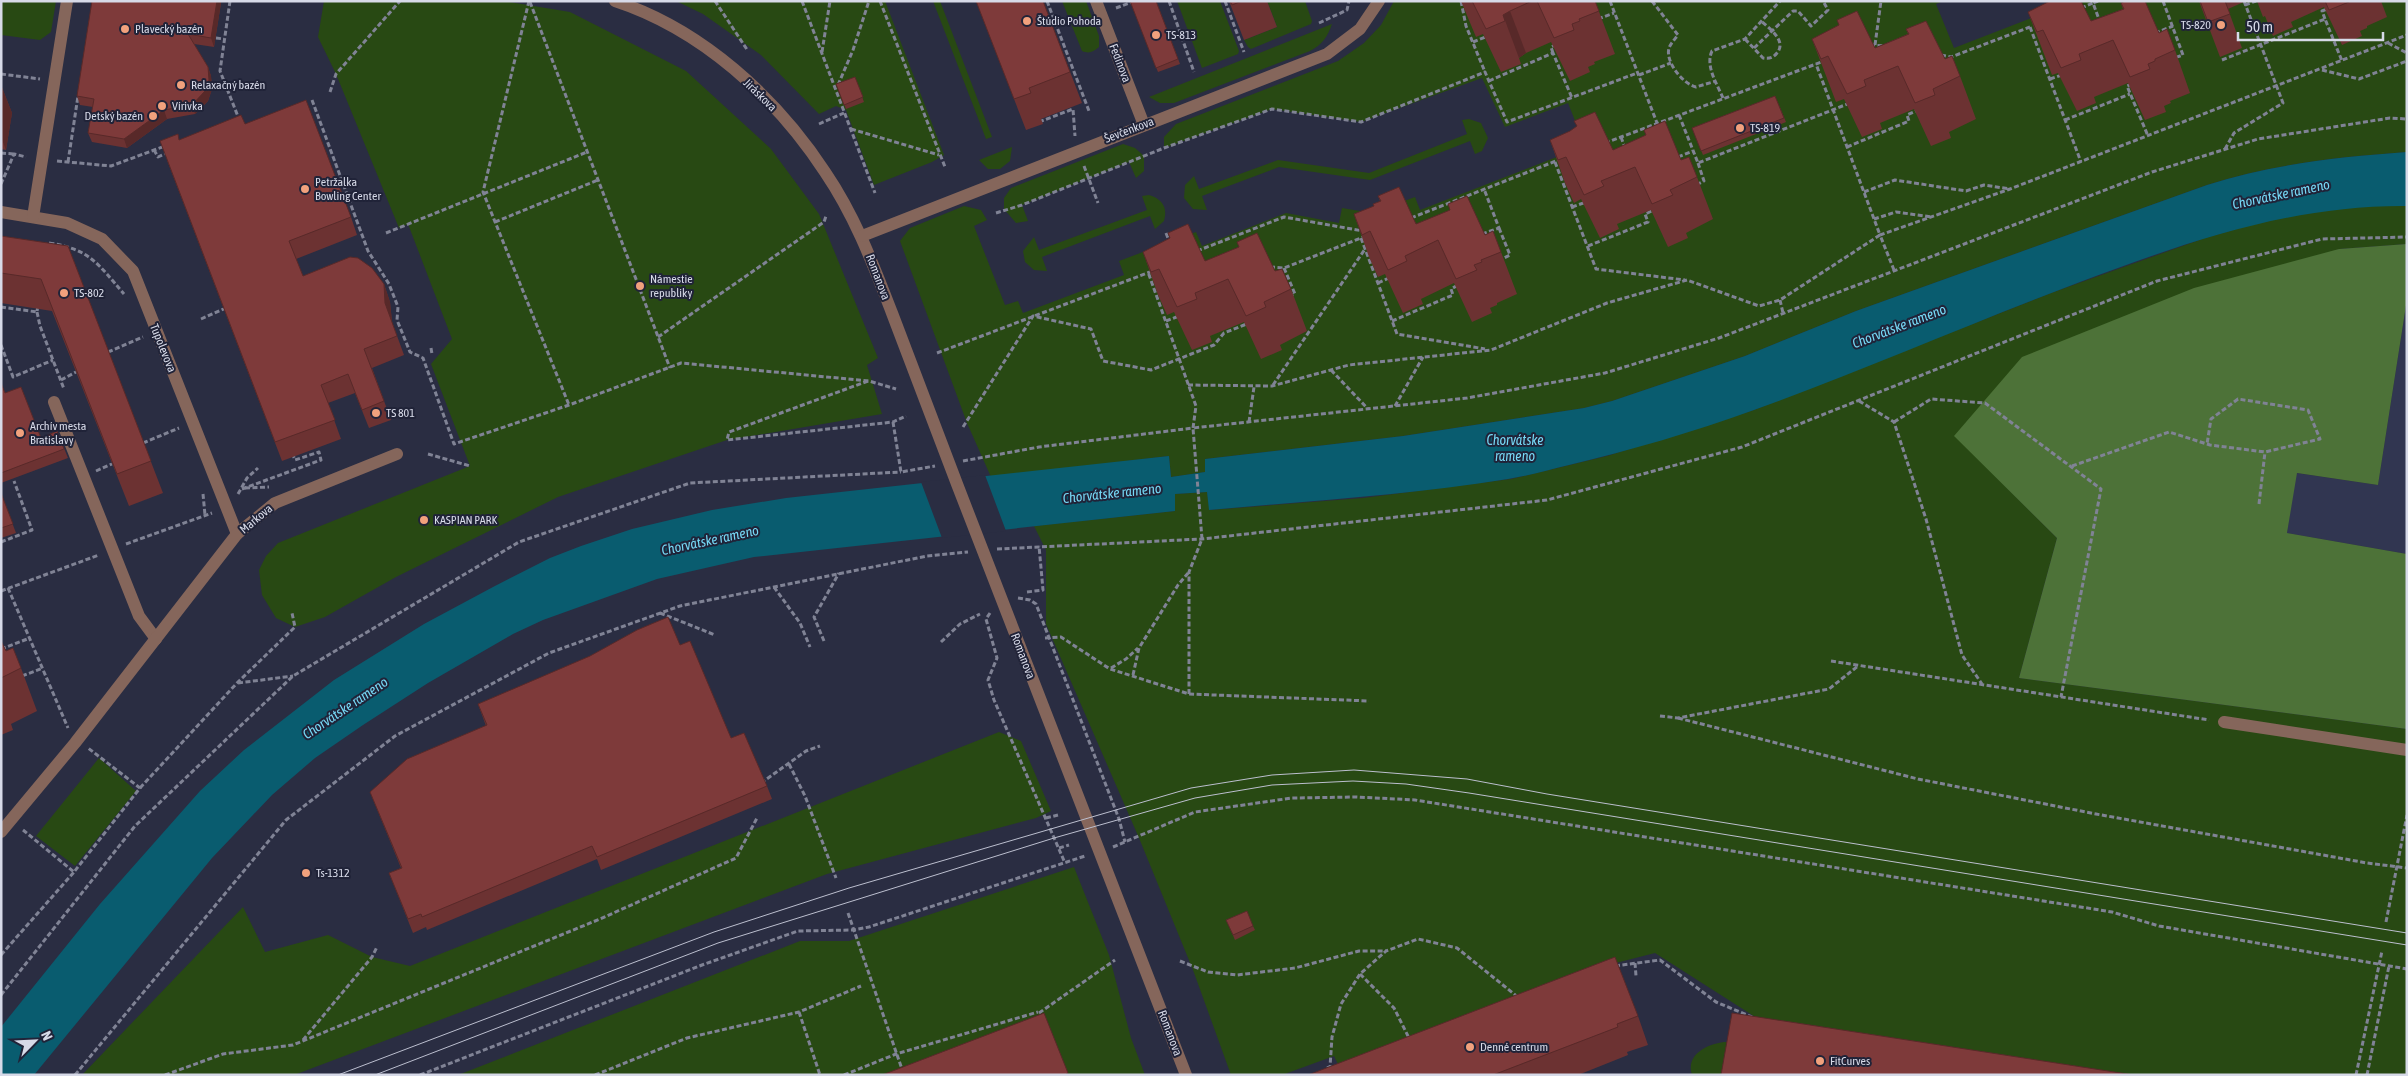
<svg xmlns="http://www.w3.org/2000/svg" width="2408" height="1076" font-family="'Asap Condensed',sans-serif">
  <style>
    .built { fill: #313651 }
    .green { fill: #284913 }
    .forest { fill: #4d7238 }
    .water { fill: #095c6f }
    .pier { fill: #2a2d42 }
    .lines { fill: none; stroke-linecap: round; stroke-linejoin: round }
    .path { stroke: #808395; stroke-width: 3; stroke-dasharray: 5 2.5; stroke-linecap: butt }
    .minor { stroke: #85665b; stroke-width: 12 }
    .tram { stroke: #bcbfcf; stroke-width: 1 }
    .wall { fill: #6c3232 }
    .shaded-wall { fill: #582929 }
    .building { fill: #7e3a3a; stroke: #582929 }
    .poi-dot { fill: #f1a17d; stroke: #202338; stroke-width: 2 }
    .labels { text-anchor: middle; stroke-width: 4; stroke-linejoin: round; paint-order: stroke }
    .poi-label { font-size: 12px; fill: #d7dae8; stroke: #202338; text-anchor: start }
    .street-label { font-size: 12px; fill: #d7dae8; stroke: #202338 }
    .water-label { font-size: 14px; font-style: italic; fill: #76d9f6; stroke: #202338 }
  </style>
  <rect width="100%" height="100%" fill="#2a2d42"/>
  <path class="built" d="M 2407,299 L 2407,554 L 2287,533 L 2296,473 L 2378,485 Z"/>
  <g class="green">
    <path d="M 1,1 L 56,1 L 51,32 L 40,40 L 1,35 Z"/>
    <path d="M 324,1 L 503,1 L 570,12 L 686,71 L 771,149 L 819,214 L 878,358 L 867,365 L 882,414 L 727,440 L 558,497 L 396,577 L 325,617 L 295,627 L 276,618 L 262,595 L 259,570 L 266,556 L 278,543 L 470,466 L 431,364 L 452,339 L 408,224 L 399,228 L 336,74 L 318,37 Z"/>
    <path d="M 676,1 L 885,1 L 944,155 L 932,162 L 874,185 L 846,110 L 836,106 L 819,114 L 761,55 L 703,14 Z"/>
    <path d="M 933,1 L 940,1 L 992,137 L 986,139 Z"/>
    <path d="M 1062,1 L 1086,1 L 1099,36 L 1099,47 C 1093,52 1089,54 1082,51 Z"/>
    <path d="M 1177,1 L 1220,1 L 1239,51 L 1238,54 L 1202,68 Z"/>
    <path d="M 1267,1 L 1305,1 L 1312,21 L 1311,24 L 1251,49 L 1248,47 L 1244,40 L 1277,27 Z"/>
    <path d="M 1394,1 L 1943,1 L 1936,4 L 1954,48 L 2075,1 L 2407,1 L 2407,152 C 2338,157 2273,164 2207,185 L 1856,311 L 1745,356 L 1612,401 L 1584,408 L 1403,436 L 1205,459 L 1206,472 L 1171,477 L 1169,456 L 991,477 L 967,423 L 900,241 L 910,228 L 964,206 L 981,210 L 987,220 L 974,226 L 1005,305 L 1018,301 L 1023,313 L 1124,275 L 1119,261 L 1196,232 L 1202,246 L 1286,213 L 1339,223 L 1342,208 L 1372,213 L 1415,197 L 1420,210 L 1585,146 L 1568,103 L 1505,127 L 1482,78 L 1361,122 L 1272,109 L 1164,148 L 1164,137 L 1176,124 L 1338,61 L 1364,43 L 1381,25 Z"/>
    <path d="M 1332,24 C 1328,36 1322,45 1310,51 L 1174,103 L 1160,103 L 1149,97 Z"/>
    <path d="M 1469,119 L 1481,123 L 1488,138 L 1482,151 L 1475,154 L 1470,141 L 1370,180 L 1279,167 L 1202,196 L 1207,210 L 1193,209 L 1184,198 L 1185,185 L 1194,176 L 1199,189 L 1278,160 L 1369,173 L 1467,134 L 1462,120 Z"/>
    <path d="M 1123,144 L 1135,148 L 1144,156 L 1144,171 L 1136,178 L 1129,162 L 1022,205 L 1028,221 L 1016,223 L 1004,209 L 1004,198 L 1011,188 Z"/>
    <path d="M 1012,147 L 1010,161 L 1000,169 L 988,169 L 979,160 Z"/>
    <path d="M 1149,195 C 1162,199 1168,207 1164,221 L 1155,229 L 1150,216 L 1042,257 L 1047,271 L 1034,270 L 1025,262 L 1023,251 L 1034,237 L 1039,250 L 1147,210 L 1142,196 Z"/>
    <path d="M 2364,205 L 2407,206 L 2407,244 L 2339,249 L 1955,436 L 2057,538 L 2019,678 L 2407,729 L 2407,1075 L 2080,1075 L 1771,1027 L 1655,953 L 1600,967 L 1342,1072 L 1334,1056 L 1282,1075 L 1231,1075 L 1193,970 L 1139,838 L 1046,624 L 1046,550 L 1034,526 L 1175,511 L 1175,494 L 1207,492 L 1210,510 L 1363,498 L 1464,485 L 1511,479 L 1607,456 L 1754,410 L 2051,293 L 2205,238 L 2257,223 L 2310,212 Z"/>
    <path d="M 999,732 L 1021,741 L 1051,811 L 1036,818 L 827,874 L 294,1075 L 82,1075 L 243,907 L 265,952 L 328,935 L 372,957 L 410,966 Z"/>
    <path d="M 99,758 L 136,791 L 75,866 L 36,836 Z"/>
    <path d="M 1074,867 L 1109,955 L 1131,1038 L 1145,1075 L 458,1075 L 800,941 L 849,941 Z"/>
    <path d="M 1724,1042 L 1743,1043 L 1737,1075 L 1692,1075 C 1685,1054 1708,1044 1724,1042 Z"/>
  </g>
  <path class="forest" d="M 2407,244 L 2407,299 L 2378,485 L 2297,473 L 2287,533 L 2407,554 L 2407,729 L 2019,678 L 2057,538 L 1954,436 L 2022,357 L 2194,288 L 2339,249 Z"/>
  <path class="water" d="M 2407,152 L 2407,206 C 2291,205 2187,242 2080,282 C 1971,323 1864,370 1754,410 C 1694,432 1631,450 1569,465 C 1548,470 1528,476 1508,479 C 1409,495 1309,501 1209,510 L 1207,492 L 1175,494 L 1175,511 L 754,557 L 657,579 L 543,620 L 513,634 L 428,683 L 363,725 L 315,758 L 272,795 L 212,858 L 34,1075 L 1,1075 L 1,1027 L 100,904 L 200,791 L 244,750 L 334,680 L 424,624 L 493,587 L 550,558 L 581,546 L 632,529 L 712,510 L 786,498 L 1169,456 L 1171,477 L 1205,472 L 1205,459 L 1403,436 L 1584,408 L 1612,401 L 1745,356 L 1856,311 L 2207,185 C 2273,164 2338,157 2407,152 Z"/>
  <path class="pier" d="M 985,475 L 1006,531 L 942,538 L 921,482 Z"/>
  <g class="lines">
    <g class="path">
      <path d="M 230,1 L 220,71 L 239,119"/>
      <path d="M 529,1 L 483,192 L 569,405"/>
      <path d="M 715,1 L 748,51"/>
      <path d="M 802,1 L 875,193"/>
      <path d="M 880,1 L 945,167"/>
      <path d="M 1047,1 L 1089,111"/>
      <path d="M 1169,1 L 1194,72"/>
      <path d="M 1225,1 L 1244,52"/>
      <path d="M 1461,1 L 1466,26 L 1485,72"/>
      <path d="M 1610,1 L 1657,123"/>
      <path d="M 1652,1 L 1678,35 C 1675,39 1671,43 1669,48 C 1665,62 1683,84 1696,87 L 1716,81"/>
      <path d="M 2098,1 L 2093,3 L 2100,22"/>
      <path d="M 2163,1 L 2183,55 L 2174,58"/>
      <path d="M 530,2 L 670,368"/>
      <path d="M 2245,5 L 2256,1"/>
      <path d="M 1116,8 L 1135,1"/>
      <path d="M 2081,8 L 2093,3"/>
      <path d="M 1598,19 L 1614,13"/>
      <path d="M 2325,19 L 2322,11 L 2327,9"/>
      <path d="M 1319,23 L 1347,10 L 1349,1"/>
      <path d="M 2030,27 L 2081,162"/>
      <path d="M 2155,33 L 2173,26"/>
      <path d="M 216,38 L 224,39"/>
      <path d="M 1745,39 L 1763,58 C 1769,59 1773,58 1777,53 C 1787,41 1770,29 1761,21"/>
      <path d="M 1473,42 L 1488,36"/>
      <path d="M 2388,43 L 2407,53"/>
      <path d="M 1870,45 L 1886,46"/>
      <path d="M 1875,45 L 1881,1"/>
      <path d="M 1754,48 L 1793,11 L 1798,11 L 1811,26 L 1828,10 L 1823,1"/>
      <path d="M 822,52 L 830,1"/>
      <path d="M 1553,53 L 1551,47 L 1555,45"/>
      <path d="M 1941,55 L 1951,57 L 2030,27"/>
      <path d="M 2222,60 L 2325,19 L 2342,61"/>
      <path d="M 2322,70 L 2359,79 L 2407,61"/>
      <path d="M 1,74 L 40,79"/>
      <path d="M 1639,75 L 1671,63"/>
      <path d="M 2050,79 L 2062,75"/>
      <path d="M 1489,81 L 1553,53 L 1572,98"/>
      <path d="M 2132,84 L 2127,86 L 2148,136"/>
      <path d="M 838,85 L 853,50 L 869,1"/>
      <path d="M 330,92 L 336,74 L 400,1"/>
      <path d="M 1723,98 C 1717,84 1705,66 1712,51 L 1745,39 L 1780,1"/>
      <path d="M 312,100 L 368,251 L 389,284 L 398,307 L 397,320 L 410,352 L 423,358 L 454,444 L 569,405 L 681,363 L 869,381 L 896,389"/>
      <path d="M 1679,115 L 1698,163 L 1850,103"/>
      <path d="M 2065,120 L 2130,94"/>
      <path d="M 1039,122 L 1073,109 L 1075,136"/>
      <path d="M 819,124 L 844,113"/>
      <path d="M 851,129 L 939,155"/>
      <path d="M 1621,137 L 1625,148"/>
      <path d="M 1605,143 L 1824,61"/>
      <path d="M 1847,147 L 1909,121 L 1907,115 L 1918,110"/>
      <path d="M 2225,149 L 2234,133 L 2283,103 L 2244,1"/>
      <path d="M 154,150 L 158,157 L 167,153"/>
      <path d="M 1,153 L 14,154"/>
      <path d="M 1678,157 L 1693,151"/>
      <path d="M 57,161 L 111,166 L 165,146"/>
      <path d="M 68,162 L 78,96"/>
      <path d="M 1555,162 L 1596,269 L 1685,280"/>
      <path d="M 1698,163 L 1704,181 L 1698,184"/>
      <path d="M 1084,166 L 1098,203"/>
      <path d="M 1,184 L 14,154 L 26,157"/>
      <path d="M 1864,192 L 1895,180 L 1966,191 L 1984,185 L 2010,189"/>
      <path d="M 1572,207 L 1586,202"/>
      <path d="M 996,213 L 1022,205 L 1164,148 L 1272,109 L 1361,122 L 1485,72 L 1507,122 L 1637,73"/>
      <path d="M 1411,218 L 1561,159"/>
      <path d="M 1874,219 L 1896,212 L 1932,217"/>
      <path d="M 495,222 L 598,180"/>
      <path d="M 1499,228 L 1510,255 L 1500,260"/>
      <path d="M 386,233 L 587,152"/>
      <path d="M 1166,233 L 1170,243"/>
      <path d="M 1482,234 L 1499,228 L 1484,189"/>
      <path d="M 1361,238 L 1397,334 L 1485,349"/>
      <path d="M 49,243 C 90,249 98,264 124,294"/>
      <path d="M 1588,246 L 1648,222 L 1645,214 L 1654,210"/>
      <path d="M 1197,251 L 1284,217 L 1363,231"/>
      <path d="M 1270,267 L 1284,268 L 1366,236"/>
      <path d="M 1284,268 L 1295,294 L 1291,295"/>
      <path d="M 1894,270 L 1880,235 L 2010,189 L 2407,35"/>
      <path d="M 1378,283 L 1391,277"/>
      <path d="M 1780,300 L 1783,313"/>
      <path d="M 1,307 L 37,312 L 38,304"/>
      <path d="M 37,312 L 40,326 L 64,389"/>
      <path d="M 201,319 L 226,308"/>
      <path d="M 1166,321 L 1179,316"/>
      <path d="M 1392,321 L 1453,295 L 1451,289 L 1458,285"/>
      <path d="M 658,337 L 824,222 L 826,216"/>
      <path d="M 1,345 L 13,377 L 53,360"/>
      <path d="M 431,348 L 432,354"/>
      <path d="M 108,352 L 143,337"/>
      <path d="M 937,353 L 1150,272"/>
      <path d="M 1331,370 L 1368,409"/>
      <path d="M 61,380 L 76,372"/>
      <path d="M 868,381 L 729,432 L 727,440 L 893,422 L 906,416"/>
      <path d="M 1188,385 L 1272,386 L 1349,365 L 1491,350 L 1607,303 L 1687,280 L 1759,306 L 1780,300 L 1880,235 L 1816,64"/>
      <path d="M 1273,385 L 1365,249"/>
      <path d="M 1859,401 L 1894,422 L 1926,519 L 1962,655 L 1982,684"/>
      <path d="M 1395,406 L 1423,357"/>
      <path d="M 893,422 L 901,472 L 935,466"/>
      <path d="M 1249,422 L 1254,387"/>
      <path d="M 1894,422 L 1931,399 L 1985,403 L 2101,489 L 2061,697"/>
      <path d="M 963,427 L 1033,316 L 1091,329 L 1103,361 L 1151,370 L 1214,345 L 1224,333 L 1249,323"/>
      <path d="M 143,443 L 179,428"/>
      <path d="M 428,454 L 470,466"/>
      <path d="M 963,461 L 1039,447 L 1193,428 L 1196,406 L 1148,272"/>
      <path d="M 2072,466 L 2169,432 L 2207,444 L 2210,445 L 2265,452 L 2320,439 L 2308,410 L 2238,399 L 2211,419 L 2207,444"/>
      <path d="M 96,471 L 112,464"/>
      <path d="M 245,488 L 269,487"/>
      <path d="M 242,489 L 321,460 L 319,452 L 295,460 L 293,455"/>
      <path d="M 203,494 L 205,515"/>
      <path d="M 238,494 L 247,478 L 258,468"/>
      <path d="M 2259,504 L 2265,452"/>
      <path d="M 1,542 L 32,530 L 14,481"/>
      <path d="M 126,544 L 212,513"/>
      <path d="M 997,549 L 1202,539 L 1547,500 L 1742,447 L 2157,281 L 2322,239 L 2407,237"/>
      <path d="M 774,587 L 800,623 L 810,647"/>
      <path d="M 8,588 L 68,728"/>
      <path d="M 1,591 L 99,555"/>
      <path d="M 1027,592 L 1043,590 L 1039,546"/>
      <path d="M 1018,598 L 1030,600 L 1036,604 L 1119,819 L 1125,842"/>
      <path d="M 660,613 L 715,635"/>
      <path d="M 990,613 L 986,619 L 997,658 L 988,680 L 994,700 L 1065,863"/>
      <path d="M 1045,638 L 1061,637 L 1110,669 L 1189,694 L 1369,701"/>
      <path d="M 824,641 L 814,617 L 839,573"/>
      <path d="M 941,642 L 960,624 L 980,614"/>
      <path d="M 1,649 L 30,638"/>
      <path d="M 1831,661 L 2209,720"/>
      <path d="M 1111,668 L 1126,659 L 1138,648"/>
      <path d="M 1133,675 L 1139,648 L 1178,585 L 1189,572"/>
      <path d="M 22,676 L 43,668"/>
      <path d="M 238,683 L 293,676"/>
      <path d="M 1189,694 L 1189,572 L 1202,539 L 1193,428 L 1467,398 L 1605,373 L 1719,338 L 2152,172 L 2258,139 L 2390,118 L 2407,119"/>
      <path d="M 1660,716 L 1678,718 L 1829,689 L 1858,666"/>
      <path d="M 1678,718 L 1918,779 L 2096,814 L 2367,863 L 2407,868"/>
      <path d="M 789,764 L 805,796 L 836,878"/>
      <path d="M 761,783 L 806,751 L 820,746"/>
      <path d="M 140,788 L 237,683 L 295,627 L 292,613"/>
      <path d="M 1046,818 L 1058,815"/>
      <path d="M 23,830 L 74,872 L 140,788 L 88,748"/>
      <path d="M 1113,847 L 1195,812 L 1292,798 L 1357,797 L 1415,800 L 2112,912 L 2159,926 L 2407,969"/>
      <path d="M 1059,848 L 1069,845"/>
      <path d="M 848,913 L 904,1075"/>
      <path d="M 2386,922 L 2407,815"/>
      <path d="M 1,955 L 74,872"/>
      <path d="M 1180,961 L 1208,972 L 1237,975 L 1295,968 L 1359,951 L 1386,951"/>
      <path d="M 1635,963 L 1636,976"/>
      <path d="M 1615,966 L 1660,960 L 1716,1002 L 1752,1017"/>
      <path d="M 1360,974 L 1394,1008 L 1409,1038"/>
      <path d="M 1,995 L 135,826 L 293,676 L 519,542 L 690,483 L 901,472"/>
      <path d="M 799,1012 L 820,1075"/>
      <path d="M 1039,1013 L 1115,960"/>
      <path d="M 303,1040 L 372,957 L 377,947"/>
      <path d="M 1327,1068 L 1330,1067 L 1332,1037 L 1341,1004 L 1360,974 L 1386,951 L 1418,939 L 1457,948 L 1519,998"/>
      <path d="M 75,1075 L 286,820 L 395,736 L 549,653 L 680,606 L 927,556 L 968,552"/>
      <path d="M 165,1075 L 223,1054 L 293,1045 L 600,919 L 736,858 L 757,818"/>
      <path d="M 420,1075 L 702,965 L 798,931 L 853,930 L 869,927 L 1085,856"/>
      <path d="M 595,1075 L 687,1038 L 799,1012 L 861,986"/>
      <path d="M 844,1075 L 896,1054 L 1038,1012"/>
      <path d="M 2356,1075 L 2382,951"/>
      <path d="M 2367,1075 L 2389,966"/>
    </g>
    <g class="minor">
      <path d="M 615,1 C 701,29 776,97 825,172 C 855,216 873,264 892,313 C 914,370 935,427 957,484 C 1032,681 1108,878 1186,1075"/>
      <path d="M 1096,1 L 1144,125"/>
      <path d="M 1,212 L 67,223 L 102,239 L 133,271 L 237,534"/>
      <path d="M 33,217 L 67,1"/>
      <path d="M 862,236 L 1327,54 L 1360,29 L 1379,1"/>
      <path d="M 54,402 L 139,616 L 156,639"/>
      <path d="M 2224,722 L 2407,750"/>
      <path d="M 1,832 L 75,743 L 237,534 L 275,503 L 397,454"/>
    </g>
    <g class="tram">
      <path d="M 338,1075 L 714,932 L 849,888 L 1191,788 L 1272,775 L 1354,770 L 1467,779 L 1547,794 L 2407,933"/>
      <path d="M 375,1075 L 718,943 L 1054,838 L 1195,798 L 1272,785 L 1353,781 L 1406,784 L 1469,793 L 2407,945"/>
    </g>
  </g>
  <g class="wall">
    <path d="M 92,1 L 221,1 L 221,3 L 214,47 L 194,44 L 208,67 L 211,76 L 212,89 L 208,101 L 195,114 L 167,119 L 127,148 L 92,142 L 88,133 L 93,107 L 80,105 L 77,96 Z"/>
    <path d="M 976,1 L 1043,1 L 1082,103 L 1041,119 L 1043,124 L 1026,130 Z"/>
    <path d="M 1130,1 L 1156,1 L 1180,64 L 1158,72 Z"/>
    <path d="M 1229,1 L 1267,1 L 1277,27 L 1244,40 Z"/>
    <path d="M 1461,1 L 1595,1 L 1615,54 L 1594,62 L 1595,64 L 1588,67 L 1590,72 L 1570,81 L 1551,42 L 1526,53 L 1519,58 L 1521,64 L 1501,72 L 1483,34 L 1476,37 Z"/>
    <path d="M 2199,1 L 2246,1 L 2228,9 L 2242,48 L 2220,57 Z"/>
    <path d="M 2257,1 L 2381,1 L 2387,17 L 2367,26 L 2367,28 L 2360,31 L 2362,36 L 2342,45 L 2324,7 L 2291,22 L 2293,27 L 2273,36 L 2265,16 L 2263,17 Z"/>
    <path d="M 2121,3 L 2159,33 L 2175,50 L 2190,93 L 2170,101 L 2171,103 L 2164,106 L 2166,112 L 2145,120 L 2128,83 L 2094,97 L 2096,103 L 2077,111 L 2058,73 L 2052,75 L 2028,12 L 2091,21 L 2123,9 Z"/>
    <path d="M 1906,29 L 1945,59 L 1960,76 L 1976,119 L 1949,132 L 1951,138 L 1931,146 L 1914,109 L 1880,123 L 1882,129 L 1862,137 L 1844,99 L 1836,102 L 1812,39 L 1875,48 L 1908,34 Z"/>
    <path d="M 855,77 L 864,102 L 846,109 L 836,84 Z"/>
    <path d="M 1,85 L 12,113 L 6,150 L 1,149 Z"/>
    <path d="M 1775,96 L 1786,122 L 1703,155 L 1692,128 Z"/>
    <path d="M 245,124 L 351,217 L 357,235 L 296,259 L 303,276 L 384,284 L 390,302 L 392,322 L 404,355 L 372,368 L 391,420 L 369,428 L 355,393 L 328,403 L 341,439 L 282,461 L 167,160 L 180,140 Z"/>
    <path d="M 1644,130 L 1681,160 L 1697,177 L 1713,219 L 1686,233 L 1688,238 L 1668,247 L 1651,210 L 1617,224 L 1619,229 L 1600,238 L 1581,199 L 1574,203 L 1565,183 L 1550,140 L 1613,150 L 1646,135 Z"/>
    <path d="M 1378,196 L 1416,224 L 1485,235 L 1501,252 L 1517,294 L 1497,303 L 1497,305 L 1490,308 L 1492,313 L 1472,322 L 1454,283 L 1421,299 L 1423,304 L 1403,313 L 1385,274 L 1378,277 L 1369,257 L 1354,214 L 1374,206 L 1380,201 Z"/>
    <path d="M 1168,233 L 1205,261 L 1239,247 L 1237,242 L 1275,271 L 1291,289 L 1307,331 L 1280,345 L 1282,350 L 1261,359 L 1244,322 L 1210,336 L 1212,342 L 1192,350 L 1174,312 L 1167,315 L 1158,295 L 1143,252 L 1170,238 Z"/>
    <path d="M 1,236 L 68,246 L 163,493 L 129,506 L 52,311 L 1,303 Z"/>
    <path d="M 1,383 L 5,393 L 41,438 L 57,431 L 68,458 L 1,483 Z"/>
    <path d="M 1,493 L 16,533 L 1,538 Z"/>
    <path d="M 1,641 L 6,651 L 21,668 L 37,711 L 11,724 L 13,730 L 1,735 Z"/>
    <path d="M 680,645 L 731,738 L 767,786 L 772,799 L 601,870 L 597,859 L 427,930 L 426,927 L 413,933 L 389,873 L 401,868 L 370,792 L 486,726 L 478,704 Z"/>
    <path d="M 1228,924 L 1253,926 L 1255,930 L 1235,940 Z"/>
    <path d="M 1638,1016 L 1648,1045 L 1627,1052 L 1628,1055 L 1578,1075 L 1308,1075 Z"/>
  </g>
  <g class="shaded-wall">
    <path d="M 217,1 L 221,1 L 221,3 L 214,47 L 211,38 Z"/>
    <path d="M 1510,11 L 1526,53 L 1519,58 L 1503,15 Z"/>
    <path d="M 208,67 L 211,76 L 212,89 L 208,101 L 195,114 L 192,105 Z"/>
    <path d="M 1,85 L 12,113 L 6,150 L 1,137 Z"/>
    <path d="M 164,110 L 167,119 L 127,148 L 124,139 Z"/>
    <path d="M 384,284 L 390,302 L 392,322 L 385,303 Z"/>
  </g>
  <g class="building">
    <path d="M 92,1 L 217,1 L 211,38 L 188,34 L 208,67 L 209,80 L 205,91 L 192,105 L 164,110 L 124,139 L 88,133 L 94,99 L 77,96 Z"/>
    <path d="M 976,1 L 1043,1 L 1070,72 L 1029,88 L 1031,93 L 1014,99 Z"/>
    <path d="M 1130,1 L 1156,1 L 1178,59 L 1156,68 Z"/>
    <path d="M 1230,1 L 1242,1 L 1232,5 Z"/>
    <path d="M 1472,1 L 1532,1 L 1510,11 L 1503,15 L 1505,21 L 1486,29 Z"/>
    <path d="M 1537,1 L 1595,1 L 1599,11 L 1579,19 L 1580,21 L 1572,24 L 1574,30 L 1554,38 Z"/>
    <path d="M 2050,1 L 2081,1 L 2091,21 L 2124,9 L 2121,3 L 2125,1 L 2145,1 L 2159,33 L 2167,29 L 2175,50 L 2155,59 L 2155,61 L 2148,64 L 2150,69 L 2130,77 L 2113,40 L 2079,54 L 2081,60 L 2061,68 L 2043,30 L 2037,32 L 2028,12 Z"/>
    <path d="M 2200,1 L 2225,1 L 2230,14 L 2208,22 Z"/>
    <path d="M 2325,1 L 2349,1 L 2349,2 L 2329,10 Z"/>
    <path d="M 1857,11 L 1875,48 L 1909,34 L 1906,29 L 1926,21 L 1945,59 L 1952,56 L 1960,76 L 1933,89 L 1935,95 L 1915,103 L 1898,66 L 1864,80 L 1866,86 L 1847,94 L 1828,56 L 1821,59 L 1812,39 L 1839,25 L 1837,20 Z"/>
    <path d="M 855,77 L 863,97 L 844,105 L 836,84 Z"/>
    <path d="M 1775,96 L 1784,118 L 1701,151 L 1692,128 Z"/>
    <path d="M 306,100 L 351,217 L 289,241 L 303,276 L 350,257 L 358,258 L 372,268 L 384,284 L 385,303 L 397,336 L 364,349 L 384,401 L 362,410 L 348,374 L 321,385 L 335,420 L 275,442 L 160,141 L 178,134 L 179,140 L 241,115 L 245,124 Z"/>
    <path d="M 1595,112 L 1613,150 L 1646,135 L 1644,130 L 1665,121 L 1681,160 L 1689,157 L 1697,177 L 1670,190 L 1673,195 L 1652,204 L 1635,167 L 1601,181 L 1604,186 L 1584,195 L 1566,157 L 1558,160 L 1550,140 L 1570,131 L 1577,126 L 1574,121 Z"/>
    <path d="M 1399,187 L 1416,224 L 1450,210 L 1448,204 L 1467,196 L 1485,235 L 1493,231 L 1501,252 L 1481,260 L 1482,262 L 1474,265 L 1477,270 L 1456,279 L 1438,240 L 1405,256 L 1407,261 L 1388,270 L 1370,231 L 1362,235 L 1354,214 L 1374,206 L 1373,204 L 1381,201 L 1378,196 Z"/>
    <path d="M 1188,224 L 1205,261 L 1239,247 L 1237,242 L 1257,233 L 1275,271 L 1282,269 L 1291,289 L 1264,302 L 1266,307 L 1246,316 L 1228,279 L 1195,293 L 1197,299 L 1177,307 L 1159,269 L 1151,272 L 1143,252 L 1170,238 L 1168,233 Z"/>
    <path d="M 1,236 L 68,246 L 151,461 L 117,474 L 41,279 L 1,273 Z"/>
    <path d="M 1,383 L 5,393 L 21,387 L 41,438 L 57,431 L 64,449 L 1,473 Z"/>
    <path d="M 1,493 L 13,524 L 1,528 Z"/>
    <path d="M 668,617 L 680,645 L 690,641 L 731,738 L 744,733 L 767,786 L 597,857 L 592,846 L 422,917 L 421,914 L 408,919 L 389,873 L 402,868 L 370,792 L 407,759 L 487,725 L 478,704 L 590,656 L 637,630 Z"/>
    <path d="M 1,641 L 6,651 L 13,648 L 21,668 L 1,678 Z"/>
    <path d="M 1247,911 L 1253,926 L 1233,935 L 1226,920 Z"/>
    <path d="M 1615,957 L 1638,1016 L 1617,1024 L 1618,1027 L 1493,1075 L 1308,1075 Z"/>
    <path d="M 1044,1013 L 1068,1073 L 1065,1075 L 882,1075 Z"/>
    <path d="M 1732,1013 L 2134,1075 L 1721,1075 Z"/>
  </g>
  <g class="poi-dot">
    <circle cx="1027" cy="21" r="5"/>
    <circle cx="2221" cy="25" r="5"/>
    <circle cx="125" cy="29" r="5"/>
    <circle cx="1156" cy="35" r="5"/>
    <circle cx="181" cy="85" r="5"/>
    <circle cx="162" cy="106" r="5"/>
    <circle cx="153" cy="116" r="5"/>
    <circle cx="1740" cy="128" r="5"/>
    <circle cx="305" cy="189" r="5"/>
    <circle cx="640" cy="286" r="5"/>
    <circle cx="64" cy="293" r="5"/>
    <circle cx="376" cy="413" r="5"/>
    <circle cx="20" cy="433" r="5"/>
    <circle cx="424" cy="520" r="5"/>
    <circle cx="306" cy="873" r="5"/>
    <circle cx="1470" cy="1047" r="5"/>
    <circle cx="1820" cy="1061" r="5"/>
  </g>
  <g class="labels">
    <g class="poi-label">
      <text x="1037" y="25">Štúdio Pohoda</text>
      <text x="2211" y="29" text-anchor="end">TS-820</text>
      <text x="135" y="33">Plavecký bazén</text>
      <text x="1166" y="39">TS-813</text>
      <text x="191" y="89">Relaxačný bazén</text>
      <text x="172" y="110">Vírivka</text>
      <text x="143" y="120" text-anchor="end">Detský bazén</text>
      <text x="1750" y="132">TS-819</text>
      <text x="315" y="186">Petržalka<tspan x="315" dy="14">Bowling Center</tspan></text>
      <text x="650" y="283">Námestie<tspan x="650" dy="14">republiky</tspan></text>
      <text x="74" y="297">TS-802</text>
      <text x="386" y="417">TS 801</text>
      <text x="30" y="430">Archív mesta<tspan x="30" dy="14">Bratislavy</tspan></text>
      <text x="434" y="524">KASPIAN PARK</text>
      <text x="316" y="877">Ts-1312</text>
      <text x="1480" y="1051">Denné centrum</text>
      <text x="1830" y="1065">FitCurves</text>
    </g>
    <g class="street-label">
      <text transform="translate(1120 63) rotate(69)" y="4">Fedinova</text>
      <text transform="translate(760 95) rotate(44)" y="4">Jiráskova</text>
      <text transform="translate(1129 130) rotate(-21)" y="4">Ševčenkova</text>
      <text transform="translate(878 277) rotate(69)" y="4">Romanova</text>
      <text transform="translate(163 348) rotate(68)" y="4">Tupolevova</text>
      <text transform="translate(256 519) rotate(-40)" y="4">Markova</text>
      <text transform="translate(1023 656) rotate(69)" y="4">Romanova</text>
      <text transform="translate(1170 1033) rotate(69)" y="4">Romanova</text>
    </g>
    <g class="water-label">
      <text transform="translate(2281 194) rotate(-12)" y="5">Chorvátske rameno</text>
      <text transform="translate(1899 326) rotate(-21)" y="5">Chorvátske rameno</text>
      <text x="1515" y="445">Chorvátske<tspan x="1515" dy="16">rameno</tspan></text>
      <text transform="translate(1112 493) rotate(-6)" y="5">Chorvátske rameno</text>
      <text transform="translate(710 540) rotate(-12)" y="5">Chorvátske rameno</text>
      <text transform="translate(345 708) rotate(-34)" y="5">Chorvátske rameno</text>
    </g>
  </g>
  <rect width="2408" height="1076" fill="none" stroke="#d7dae8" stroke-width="5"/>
  <g transform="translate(35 1041) rotate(66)" stroke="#202338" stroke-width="4" paint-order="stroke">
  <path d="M0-4L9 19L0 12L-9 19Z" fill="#d7dae8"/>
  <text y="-8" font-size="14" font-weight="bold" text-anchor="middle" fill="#d7dae8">N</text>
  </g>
  <path d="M2238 32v8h145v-8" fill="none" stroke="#d7dae8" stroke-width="2.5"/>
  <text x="2246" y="32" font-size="15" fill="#d7dae8" stroke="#202338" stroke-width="4" paint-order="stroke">50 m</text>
</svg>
